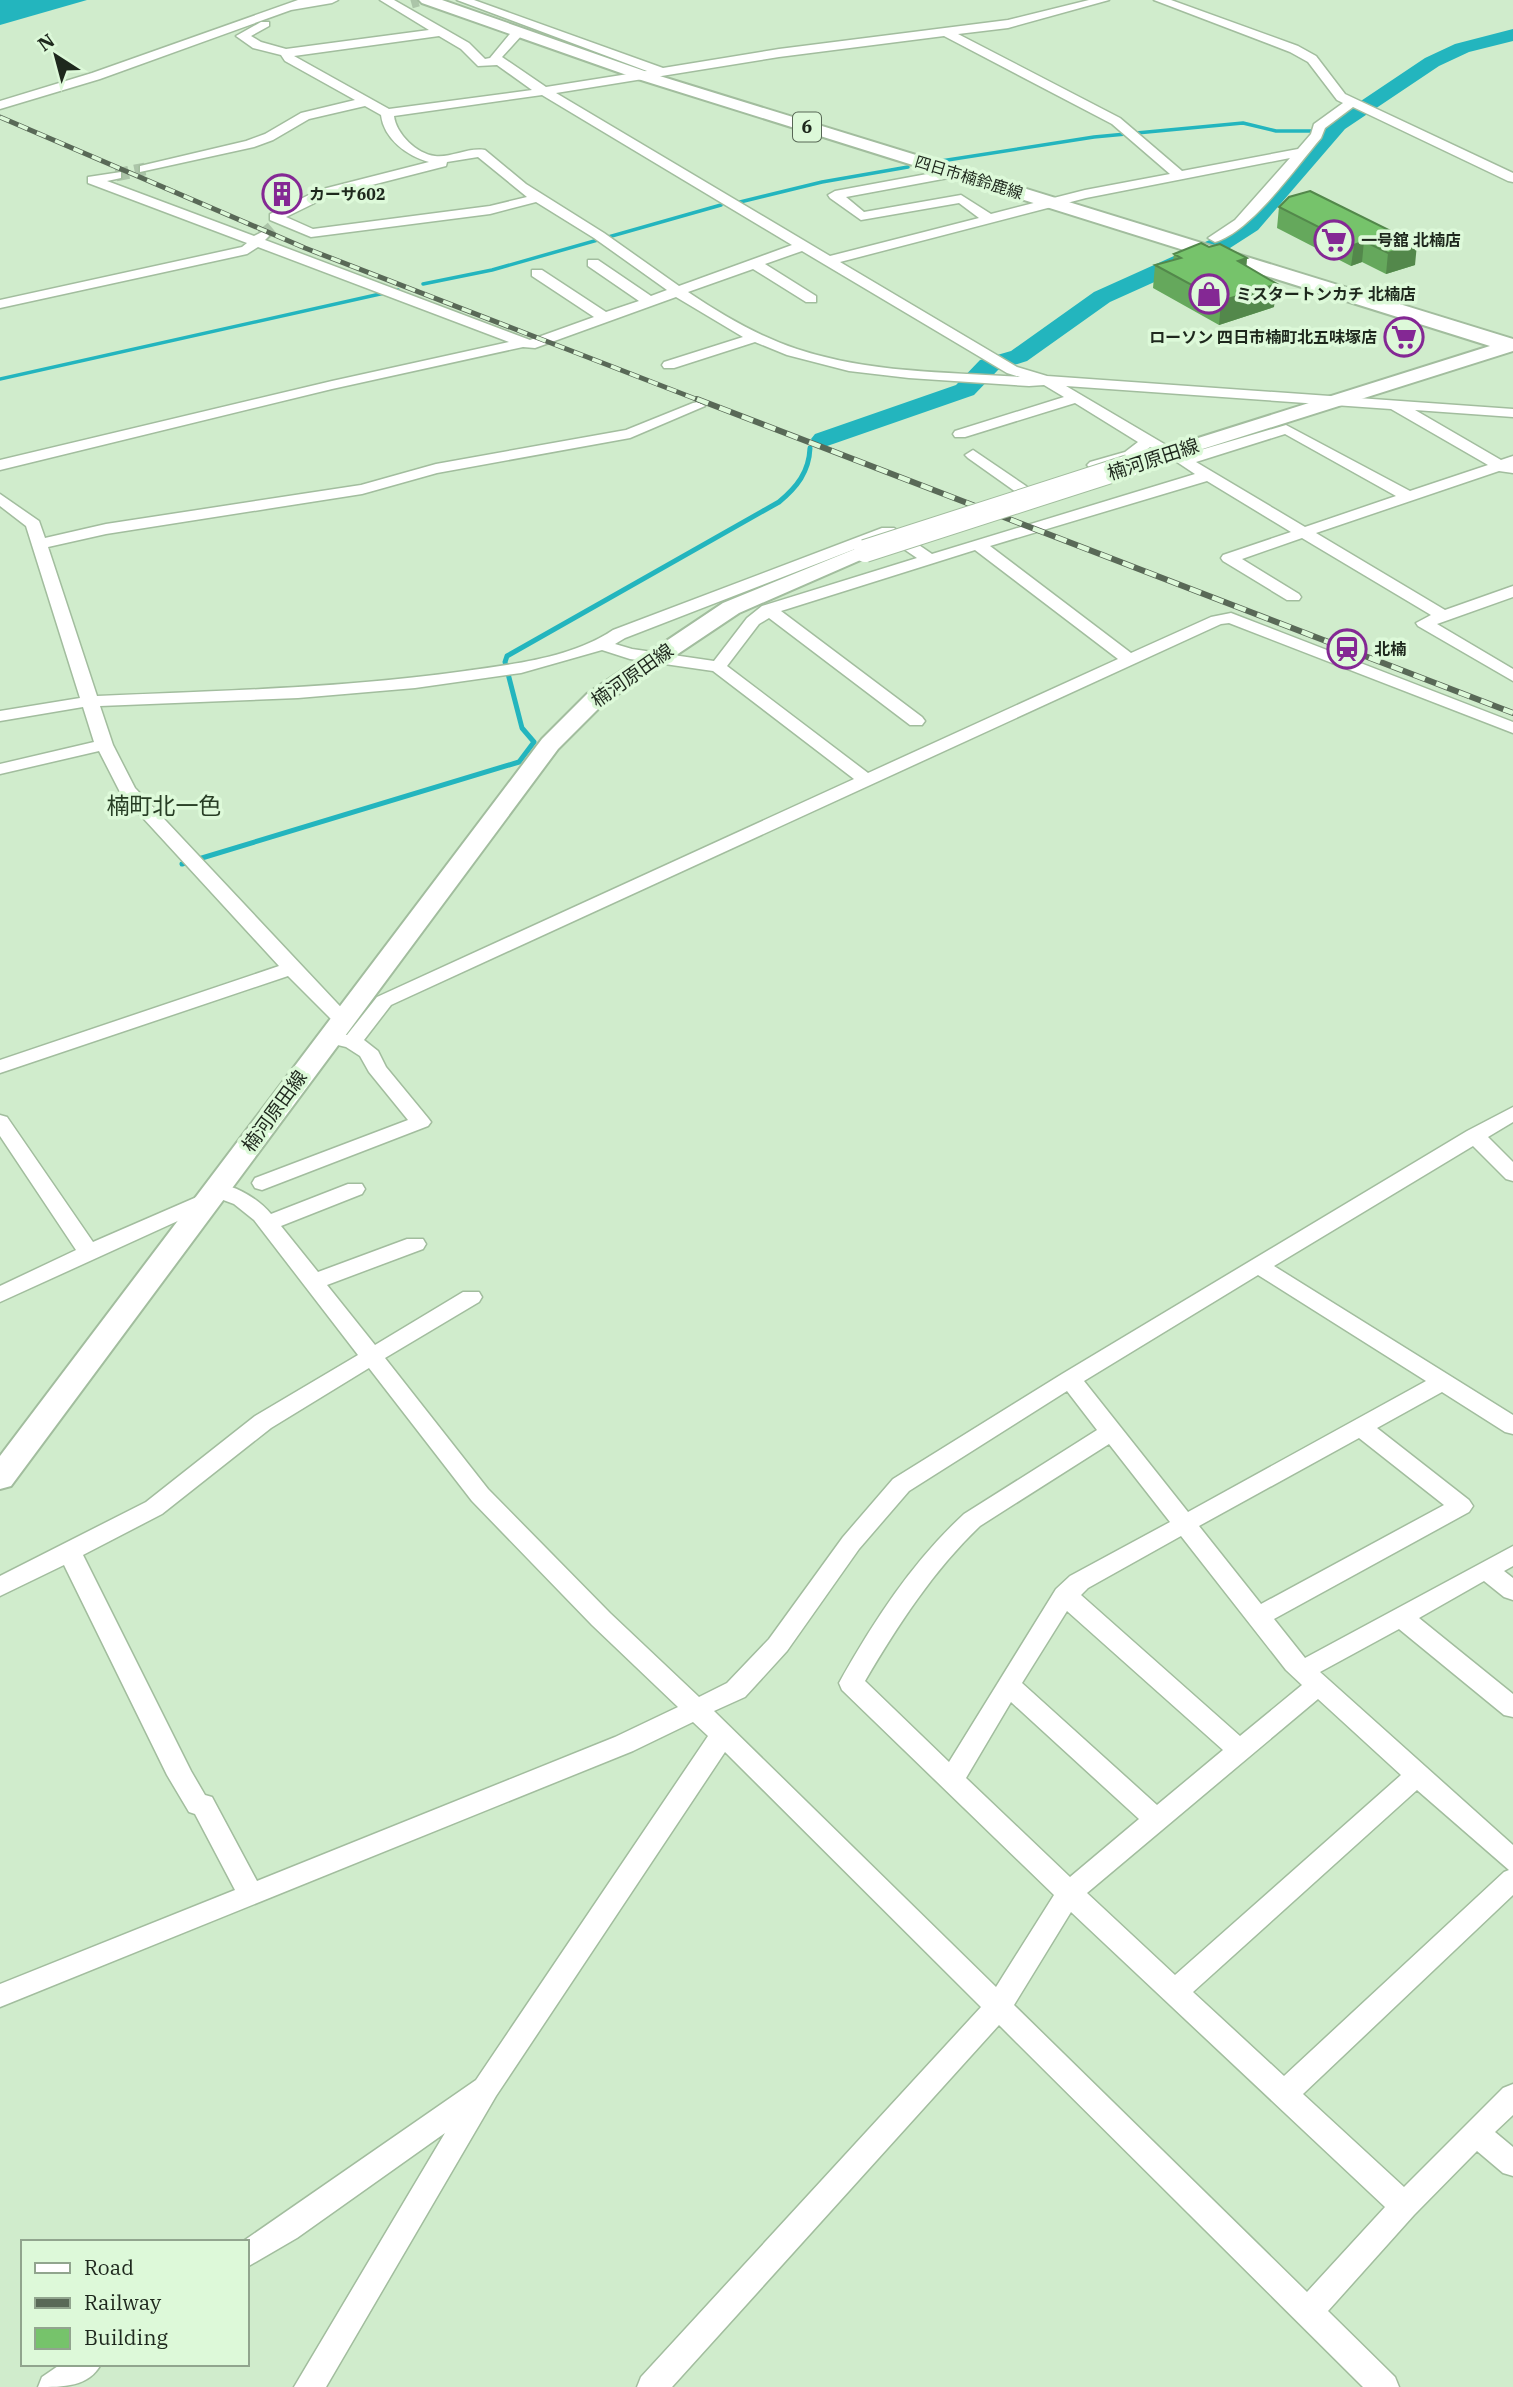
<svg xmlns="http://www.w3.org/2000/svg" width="1513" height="2387" font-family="'IBM Plex Serif','Noto Sans JP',serif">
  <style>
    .water { fill: #23b5be }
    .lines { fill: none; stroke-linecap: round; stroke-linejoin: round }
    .stream-far1 { stroke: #23b5be; stroke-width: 3.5 }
    .stream { stroke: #23b5be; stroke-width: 5 }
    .river { fill: #23b5be; fill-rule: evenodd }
    .minor-tunnel { stroke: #acc5a9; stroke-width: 13; stroke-dasharray: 13 6; stroke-linecap: butt }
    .minor-casing { stroke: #a2bd9e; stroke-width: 3 }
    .major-casing { stroke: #a2bd9e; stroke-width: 4 }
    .minor { fill: #fff; fill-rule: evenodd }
    .major { fill: #fff; fill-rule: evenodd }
    .rail-far1-casing { stroke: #596957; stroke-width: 5 }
    .rail-casing { stroke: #596957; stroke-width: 6 }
    .rail-far1 { stroke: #ddf9d9; stroke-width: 3.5; stroke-dasharray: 10; stroke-linecap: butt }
    .rail { stroke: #ddf9d9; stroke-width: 4.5; stroke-dasharray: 12; stroke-linecap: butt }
    .major-bridge-casing { stroke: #a2bd9e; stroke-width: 24; stroke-linecap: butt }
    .major-bridge { stroke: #fff; stroke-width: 22 }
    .wall { fill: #65a85c }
    .shaded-wall { fill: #53884b }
    .building { fill: #76c36b; stroke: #53884b; stroke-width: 2 }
    .labels { text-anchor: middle; stroke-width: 7; stroke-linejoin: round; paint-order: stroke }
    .far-street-label { font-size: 16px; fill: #1e281d; stroke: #ddf9d9 }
    .far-poi-label { font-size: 16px; font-weight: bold; fill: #1e281d; stroke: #ddf9d9; text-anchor: start }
    .shield { fill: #ddf9d9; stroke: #576755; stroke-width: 2 }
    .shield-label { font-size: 18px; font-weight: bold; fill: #1e281d }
    .street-label { font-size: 19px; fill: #1e281d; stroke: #ddf9d9 }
    .quarter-label { font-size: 23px; fill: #273d24; stroke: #ddf9d9 }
  </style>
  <rect width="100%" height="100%" fill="#d0eccc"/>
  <path class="water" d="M 0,0 L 87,0 L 0,25 Z"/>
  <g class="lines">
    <g class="stream-far1">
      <path d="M 941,161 L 1094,137 L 1243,123 L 1276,131 L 1330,131"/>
      <path d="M 740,202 L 822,182 L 908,167"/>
      <path d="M 423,284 L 492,270 L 721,205"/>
      <path d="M 0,379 L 398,290"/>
    </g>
    <path class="stream" d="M 182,864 L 519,762 L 534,742 L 522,728 L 505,662 L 507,656 L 779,502 C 797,487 809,472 810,448"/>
    <path class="river" d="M 1513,29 L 1513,41 L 1469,52 L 1439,66 L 1345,129 L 1258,230 L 1230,248 L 1110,302 L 1027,361 L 998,370 L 974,395 L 833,444 L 824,447 L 815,444 L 811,439 L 815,434 L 956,385 L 980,360 L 1011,351 L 1094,292 L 1214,238 L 1242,220 L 1331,121 L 1425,58 L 1455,44 Z"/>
    <g class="minor-tunnel">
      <path d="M 411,2 L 418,0"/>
      <path d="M 116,175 L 145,169"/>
      <path d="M 262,236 L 274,226"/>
    </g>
    <g class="minor-casing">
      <g id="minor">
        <path d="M 298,0 L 338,0 L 332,3 L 291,10 L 100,79 L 0,109 L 0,101 L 92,73 Z"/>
        <path d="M 380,0 L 394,0 L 469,43 L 485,59 L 490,58 L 514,29 L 522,29 L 522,35 L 502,57 L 546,87 L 647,71 L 457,0 L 474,0 L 663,68 L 779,49 L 1008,20 L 1089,0 L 1109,0 L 1008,28 L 958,34 L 1120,118 L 1182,171 L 1298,149 L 1311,134 L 1314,124 L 1343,103 L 1337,100 L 1308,62 L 1290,52 L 1154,0 L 1171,0 L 1298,46 L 1316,56 L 1345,94 L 1513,173 L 1513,182 L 1508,181 L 1353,107 L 1325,128 L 1321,138 C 1296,167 1251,232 1215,242 L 1208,238 L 1235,220 L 1290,158 L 1086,198 L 840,262 L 1017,367 L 1047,376 L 1513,409 L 1513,417 L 1415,410 L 1501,460 L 1513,456 L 1513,473 L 1499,471 L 1316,533 L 1445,610 L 1513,586 L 1513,597 L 1437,624 L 1513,669 L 1513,681 L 1418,626 L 1416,623 L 1431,615 L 1302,538 L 1242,559 L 1299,594 L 1301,597 L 1299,600 L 1287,600 L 1223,561 L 1221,558 L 1223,555 L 1291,532 L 1207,481 L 990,546 L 1131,653 L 1211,617 L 1231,613 L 1513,722 L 1513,733 L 1229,623 L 1221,624 L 391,1005 L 364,1040 L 378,1051 L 386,1067 L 428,1118 L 431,1122 L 428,1126 L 262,1190 L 255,1188 L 252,1183 L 255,1178 L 408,1120 L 369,1072 L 360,1056 L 346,1047 L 321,1041 L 318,1037 L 321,1033 L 328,1031 L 347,1035 L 377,997 L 854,779 L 713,671 L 630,659 L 602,650 L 521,673 L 415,688 L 298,698 L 100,706 L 113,745 L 135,788 L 352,1019 L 342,1025 L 335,1023 L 288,976 L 0,1073 L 0,1060 L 279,966 L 121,794 L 99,751 L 0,774 L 0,764 L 94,742 L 83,707 L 0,721 L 0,711 L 80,698 L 26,526 L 0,506 L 0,494 L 39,521 L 45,538 L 106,524 L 361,485 L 436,464 L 626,430 L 693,403 L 698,402 L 705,406 L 630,438 L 437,473 L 362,494 L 106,534 L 48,547 L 97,696 C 220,691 343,688 465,671 C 514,664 571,658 613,630 L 882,528 L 894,528 L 932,554 L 1195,474 L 1174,460 L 1177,457 L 1286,425 L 1410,491 L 1488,465 L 1391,409 L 1066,386 L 1166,445 L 1158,450 L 1150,447 L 1136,458 L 1095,470 L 1090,468 L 1087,465 L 1090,462 L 1125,452 L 1138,442 L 1075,403 L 965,437 L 955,437 L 953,434 L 955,431 L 1064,397 L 1044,385 L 1029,386 L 909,378 L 849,371 L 787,355 L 755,342 L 674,368 L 664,368 L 662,365 L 664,362 L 743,337 L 676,297 L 535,348 L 523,347 L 332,389 L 0,470 L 0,460 L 332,381 L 509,342 L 258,247 L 247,254 L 0,308 L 0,300 L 242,247 L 247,243 L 88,183 L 88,177 L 121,172 L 121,178 L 107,181 L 254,236 L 262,232 L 267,233 L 269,236 L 265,240 L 530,340 L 594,317 L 532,276 L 532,270 L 542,270 L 606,312 L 639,301 L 588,266 L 588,260 L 598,260 L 651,296 L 667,290 L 594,238 L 536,202 L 490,214 L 311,237 L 270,220 L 270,214 L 319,190 L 429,162 C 407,156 384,139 381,115 L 365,106 L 309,119 L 273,140 L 254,147 L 140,172 L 140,166 L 246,141 L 265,134 L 301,113 L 355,100 L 285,61 L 281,55 L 253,48 L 236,36 L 261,22 L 269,22 L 269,26 L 251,36 L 261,42 L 286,49 L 429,30 ZM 439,36 L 461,49 L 478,66 L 497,65 L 532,90 L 389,109 L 294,56 ZM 944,36 L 1112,124 L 1170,174 L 1085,190 L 991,214 L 961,195 L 864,212 L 846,197 L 959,176 L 959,170 L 954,169 L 835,191 L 828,195 L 830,198 L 861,220 L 959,203 L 979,218 L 830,256 L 556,93 L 779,57 ZM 542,95 L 792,245 L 679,286 L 604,233 L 526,184 L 485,150 C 468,147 451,158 435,156 C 417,154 396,134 394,116 ZM 478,157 L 527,197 L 490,206 L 313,229 L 286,217 L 329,196 L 446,166 L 447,162 ZM 802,251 L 1007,373 L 1020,377 C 946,372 869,373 797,349 C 758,336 722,315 688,292 L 753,269 L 806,302 L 816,302 L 816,296 L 765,264 ZM 1285,434 L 1396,496 L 1305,527 L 1196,462 ZM 886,537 L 917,558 L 762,606 L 747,618 L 714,661 L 632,649 L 615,644 L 625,638 ZM 975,550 L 1118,659 L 868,773 L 727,666 L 759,624 L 769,618 L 910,725 L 922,725 L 925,721 L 922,717 L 781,611 Z"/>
        <path d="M 973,450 L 1026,486 L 1029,489 L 1026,492 L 1016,492 L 968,458 L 965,455 Z"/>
        <path d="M 1513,1107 L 1513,1122 L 1488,1137 L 1513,1162 L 1513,1181 L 1506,1179 L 1473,1146 L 1274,1266 L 1513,1415 L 1513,1434 L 1505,1432 L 1442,1392 L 1377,1428 L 1469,1500 L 1473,1506 L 1469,1512 L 1274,1619 L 1305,1658 L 1513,1546 L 1513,1566 L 1504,1571 L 1513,1578 L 1513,1600 L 1504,1597 L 1484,1581 L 1419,1618 L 1513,1694 L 1513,1717 L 1504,1715 L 1399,1629 L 1320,1672 L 1513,1845 L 1513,1895 L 1303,2094 L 1404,2187 L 1503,2088 L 1513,2084 L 1513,2115 L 1495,2132 L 1513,2147 L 1513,2176 L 1503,2173 L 1477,2151 L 1414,2215 L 1328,2311 L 1395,2377 L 1399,2387 L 1363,2387 L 999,2025 L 672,2387 L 637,2387 L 641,2377 L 981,2007 L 725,1752 L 496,2096 L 326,2387 L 294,2387 L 445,2133 L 297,2238 L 247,2267 L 247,2242 L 242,2242 L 476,2080 L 708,1736 L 693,1722 L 633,1751 L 0,2007 L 0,1984 L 235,1890 L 195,1814 L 189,1812 L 167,1775 L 64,1565 L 0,1596 L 0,1576 L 146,1502 L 255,1416 L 358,1355 L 254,1220 L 234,1204 L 218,1198 L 215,1204 L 0,1302 L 0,1286 L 76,1250 L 0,1136 L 0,1115 L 7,1117 L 93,1242 L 206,1193 L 205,1190 L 208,1185 C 229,1180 258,1198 271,1214 L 348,1184 L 362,1184 L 365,1189 L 362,1194 L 281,1226 L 318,1272 L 407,1239 L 423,1239 L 426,1244 L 423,1249 L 327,1285 L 375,1345 L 463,1292 L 479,1292 L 482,1297 L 479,1302 L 385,1358 L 488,1489 L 610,1613 L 699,1697 L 727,1683 L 769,1639 L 843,1537 L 893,1479 L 1062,1374 L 1467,1131 ZM 1258,1275 L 1426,1381 L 1188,1512 L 1084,1381 ZM 369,1368 L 472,1501 L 592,1625 L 678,1707 L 615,1737 L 257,1881 L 212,1797 L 205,1795 L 191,1771 L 83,1555 L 162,1514 L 271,1428 ZM 1067,1391 L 1097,1430 L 964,1514 C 912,1562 873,1622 839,1683 L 842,1690 L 1054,1895 L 996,1987 L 714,1711 L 745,1697 L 787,1651 L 859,1549 L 909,1491 ZM 1359,1438 L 1444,1505 L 1261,1604 L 1199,1526 ZM 1109,1444 L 1170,1522 L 1070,1576 L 1056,1589 L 949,1762 L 865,1681 C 898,1625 933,1571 980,1526 ZM 1181,1536 L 1286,1670 L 1302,1685 L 1240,1736 L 1081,1595 L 1088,1588 ZM 1067,1611 L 1223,1750 L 1157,1805 L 1022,1683 ZM 1318,1699 L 1401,1775 L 1175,1975 L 1087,1893 ZM 1011,1702 L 1139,1819 L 1070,1877 L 966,1778 ZM 1417,1790 L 1509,1870 L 1504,1872 L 1284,2076 L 1193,1992 ZM 1071,1912 L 1385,2207 L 1307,2292 L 1014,2005 Z"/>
        <path d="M 61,2364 L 101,2364 C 89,2387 63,2387 38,2387 L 42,2377 Z"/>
      </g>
    </g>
    <g class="major-casing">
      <g id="major">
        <path d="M 419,0 L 442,0 L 650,73 L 1513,339 L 1513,351 L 1136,470 L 1122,470 L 1119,466 L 1122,462 L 1490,346 L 638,79 L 422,3 Z"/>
        <path d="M 865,545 L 872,547 L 876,551 L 872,555 L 739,613 L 603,704 L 558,749 L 11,1486 L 0,1489 L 0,1456 L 542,739 L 587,694 L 723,603 Z"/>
      </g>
    </g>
    <use href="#minor" class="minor"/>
    <use href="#major" class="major"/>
    <g class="rail-far1-casing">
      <path id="rail-far1" d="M 0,117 L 305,248 L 701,401"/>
    </g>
    <g class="rail-casing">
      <path id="rail" d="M 697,399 L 1513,713"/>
    </g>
    <use href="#rail-far1" class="rail-far1"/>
    <use href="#rail" class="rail"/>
    <g class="major-bridge-casing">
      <path id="major-bridge" d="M 865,551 L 1129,466"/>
    </g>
    <use href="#major-bridge" class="major-bridge"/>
  </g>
  <g class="wall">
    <path d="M 1289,197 L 1415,265 L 1386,274 L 1362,262 L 1351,266 L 1277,228 L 1279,207 Z"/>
    <path d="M 1209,247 L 1247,258 L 1246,266 L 1274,307 L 1219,325 L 1153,288 L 1155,265 L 1173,260 L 1174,254 Z"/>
  </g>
  <g class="shaded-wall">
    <path d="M 1364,241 L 1362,262 L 1351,266 L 1354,245 Z"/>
    <path d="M 1417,244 L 1415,265 L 1386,274 L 1388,253 Z"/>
    <path d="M 1247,258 L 1245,281 L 1238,261 Z"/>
    <path d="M 1277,284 L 1274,307 L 1219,325 L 1221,301 Z"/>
  </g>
  <g class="building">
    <path d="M 1310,191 L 1417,244 L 1388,253 L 1364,241 L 1354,245 L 1279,207 L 1289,197 Z"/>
    <path d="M 1201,243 L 1209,247 L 1220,244 L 1247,258 L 1238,261 L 1277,284 L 1221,301 L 1155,265 L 1181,258 L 1174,254 Z"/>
  </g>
  <defs>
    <g id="building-ring" transform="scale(2.0125)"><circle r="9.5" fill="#ddf9d9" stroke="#842894" stroke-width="1.5"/><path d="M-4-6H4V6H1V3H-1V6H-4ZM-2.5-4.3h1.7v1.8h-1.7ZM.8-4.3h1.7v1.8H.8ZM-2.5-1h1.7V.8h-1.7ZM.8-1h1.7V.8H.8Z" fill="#842894"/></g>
    <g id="supermarket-ring" transform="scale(2.0125)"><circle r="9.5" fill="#ddf9d9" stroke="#842894" stroke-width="1.5"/><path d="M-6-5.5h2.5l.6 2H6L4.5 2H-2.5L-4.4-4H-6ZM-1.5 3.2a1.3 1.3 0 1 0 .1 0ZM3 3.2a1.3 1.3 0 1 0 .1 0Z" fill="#842894"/></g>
    <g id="shop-ring" transform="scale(2.0125)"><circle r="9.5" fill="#ddf9d9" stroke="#842894" stroke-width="1.5"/><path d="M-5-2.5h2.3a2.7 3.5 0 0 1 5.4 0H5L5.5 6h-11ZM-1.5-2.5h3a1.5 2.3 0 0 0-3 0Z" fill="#842894"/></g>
    <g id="station-ring" transform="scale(2.0125)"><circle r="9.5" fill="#ddf9d9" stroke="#842894" stroke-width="1.5"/><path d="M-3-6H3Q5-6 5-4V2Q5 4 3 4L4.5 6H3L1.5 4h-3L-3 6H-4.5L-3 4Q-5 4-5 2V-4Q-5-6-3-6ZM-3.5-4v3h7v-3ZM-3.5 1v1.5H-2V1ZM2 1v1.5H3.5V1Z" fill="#842894"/></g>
  </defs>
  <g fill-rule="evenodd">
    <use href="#building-ring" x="282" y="194"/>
    <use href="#supermarket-ring" x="1334" y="240"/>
    <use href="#shop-ring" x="1209" y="294"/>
    <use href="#supermarket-ring" x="1404" y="337"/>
    <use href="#station-ring" x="1347" y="649"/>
  </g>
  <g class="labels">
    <g class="far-street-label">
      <text transform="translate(969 177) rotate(17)" y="6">四日市楠鈴鹿線</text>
    </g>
    <g class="far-poi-label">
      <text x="309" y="200">カーサ602</text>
      <text x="1361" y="246">一号舘 北楠店</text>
      <text x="1236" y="300">ミスタートンカチ 北楠店</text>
      <text x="1377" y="343" text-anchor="end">ローソン 四日市楠町北五味塚店</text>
      <text x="1374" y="655">北楠</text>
    </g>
    <rect class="shield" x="793" y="112.5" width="28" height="29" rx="5"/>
    <g class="shield-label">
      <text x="807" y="133">6</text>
    </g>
    <g class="street-label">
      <text transform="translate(1153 459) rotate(-18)" y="7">楠河原田線</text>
      <text transform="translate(632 675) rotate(-35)" y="7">楠河原田線</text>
      <text transform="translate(274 1111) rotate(-54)" y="7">楠河原田線</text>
    </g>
    <g class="quarter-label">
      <text x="164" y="814">楠町北一色</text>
    </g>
  </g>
  <rect x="21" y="2240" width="228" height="126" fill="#ddf9d9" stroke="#91a58e" stroke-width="2"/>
  <rect x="35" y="2263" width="35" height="10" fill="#ffffff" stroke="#91a58e" stroke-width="2"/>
  <text x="84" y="2275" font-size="21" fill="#1e281d">Road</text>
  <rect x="35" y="2298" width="35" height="10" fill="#596957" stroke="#91a58e" stroke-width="2"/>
  <text x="84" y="2310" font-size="21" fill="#1e281d">Railway</text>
  <rect x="35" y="2328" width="35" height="21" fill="#76c36b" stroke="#91a58e" stroke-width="2"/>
  <text x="84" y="2345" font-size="21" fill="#1e281d">Building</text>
  <g transform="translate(56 56) rotate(324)" stroke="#ddf9d9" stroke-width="5" paint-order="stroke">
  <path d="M0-5L12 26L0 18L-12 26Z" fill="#1e281d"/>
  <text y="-10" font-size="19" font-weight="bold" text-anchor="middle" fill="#1e281d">N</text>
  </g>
</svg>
